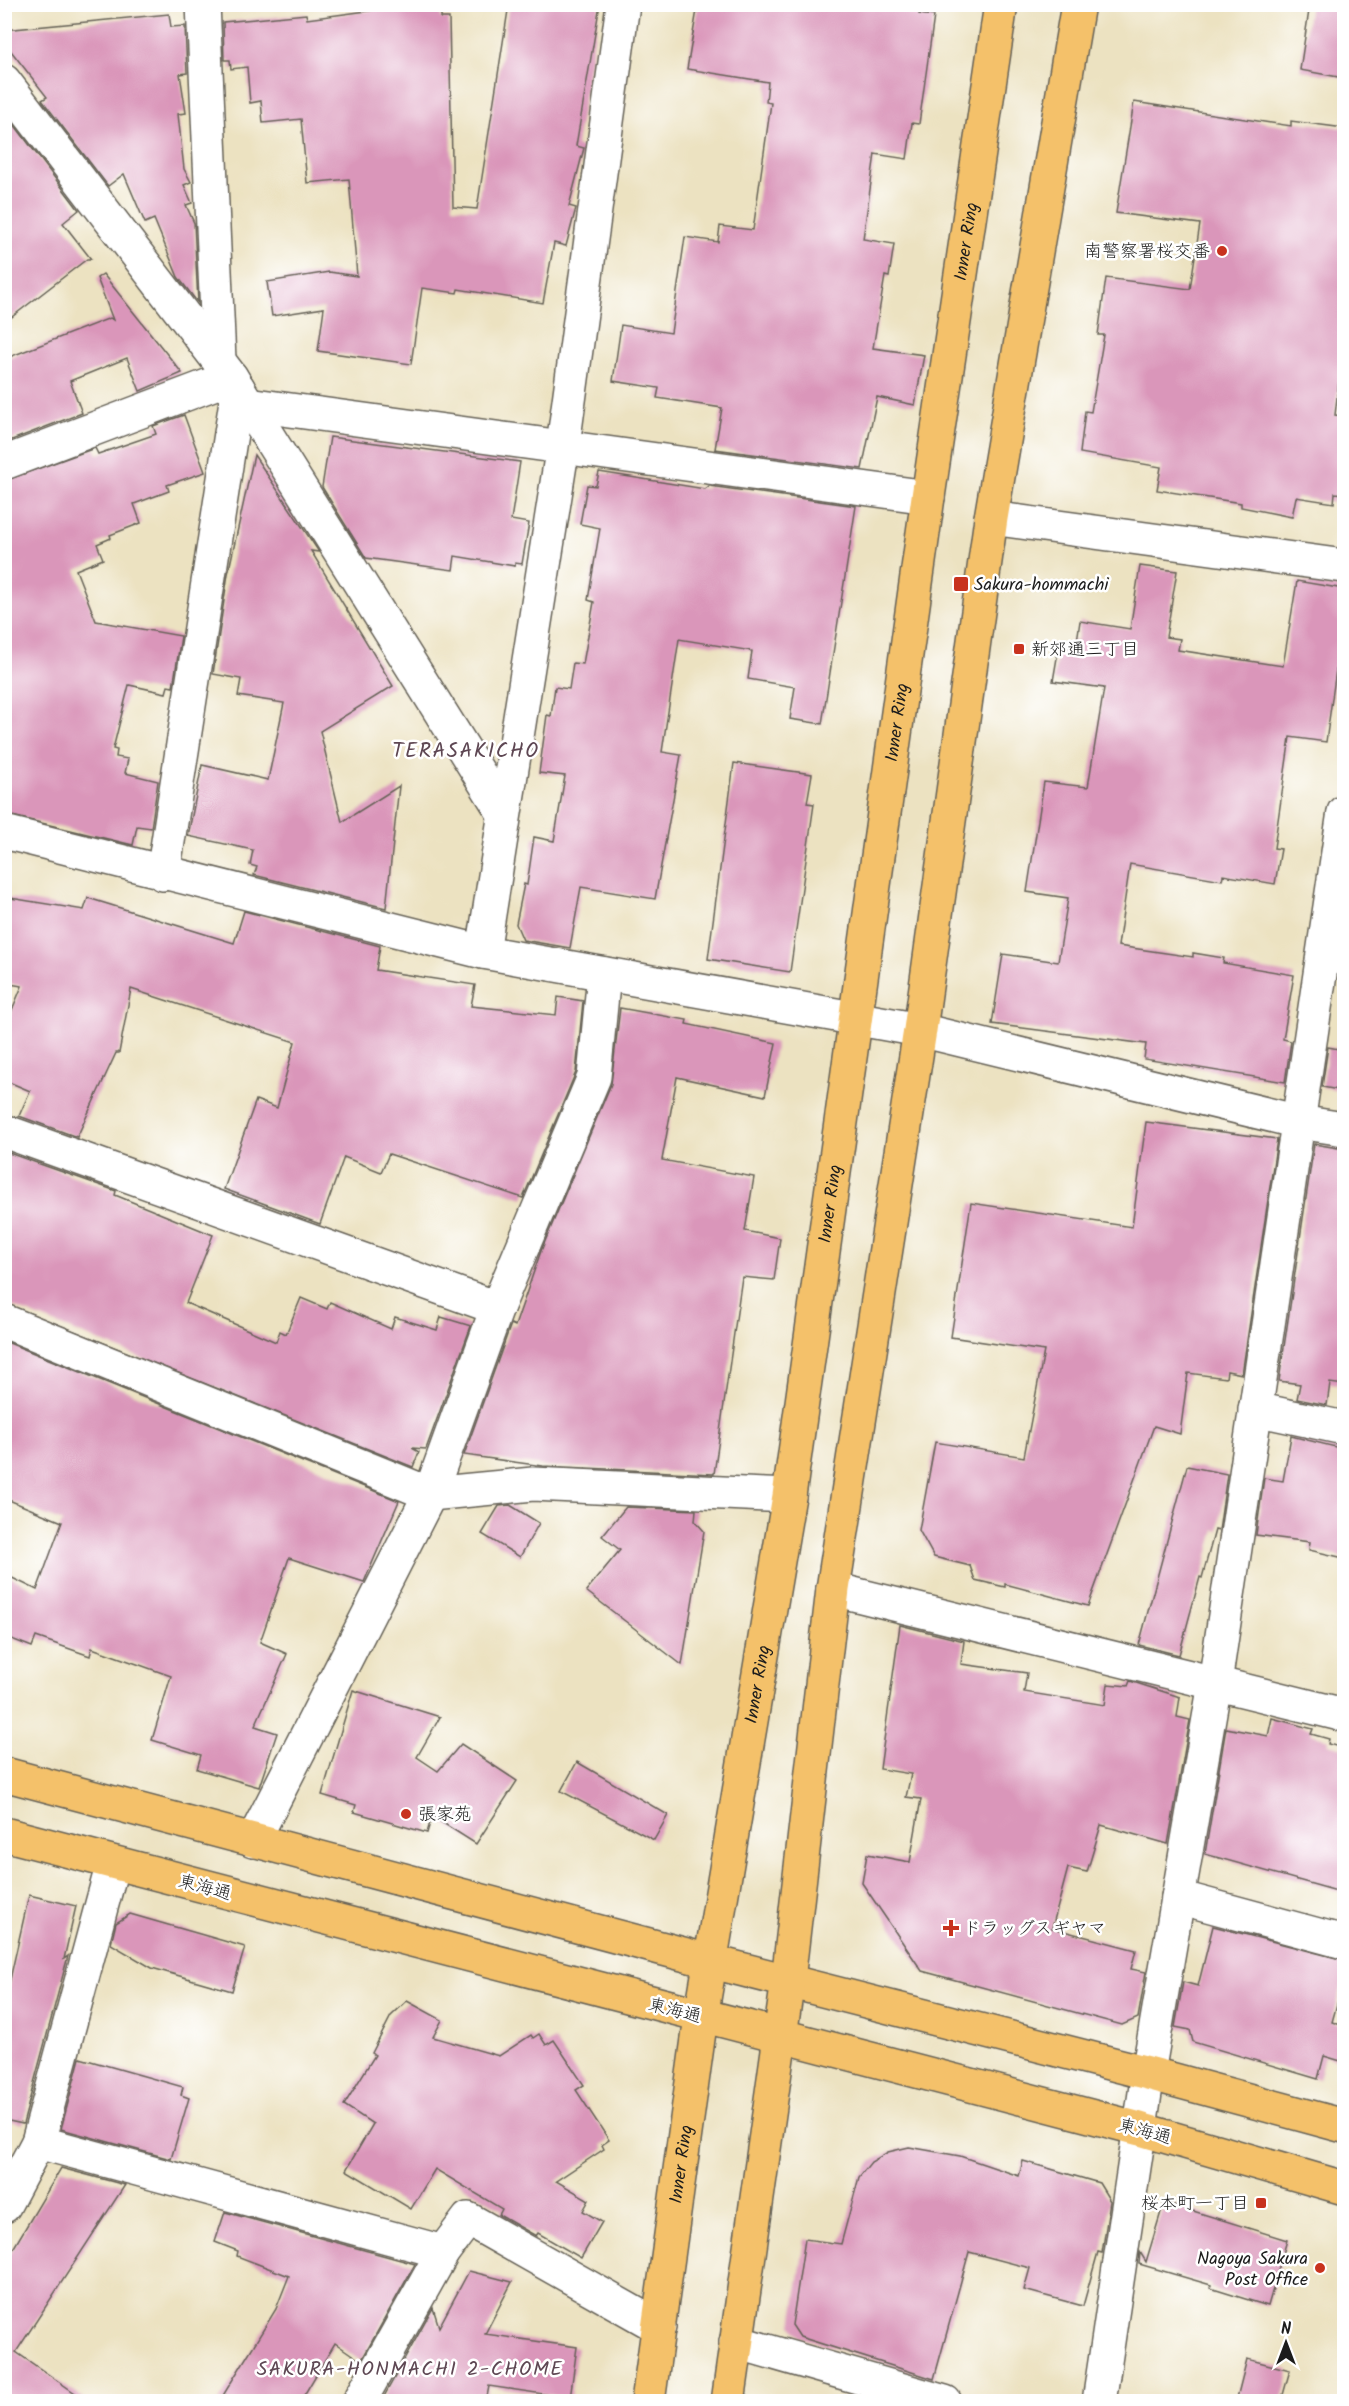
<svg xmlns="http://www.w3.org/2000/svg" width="1349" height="2406" font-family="Kalam,'Klee One',sans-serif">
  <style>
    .building { fill: #da96ba }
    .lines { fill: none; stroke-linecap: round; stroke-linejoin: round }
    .minor-casing { stroke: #656156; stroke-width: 36 }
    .primary-casing { stroke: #656156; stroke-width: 36 }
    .minor { stroke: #fff; stroke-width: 33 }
    .primary { stroke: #f4c16a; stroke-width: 33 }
    .poi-dot { fill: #c8321e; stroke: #fff; stroke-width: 2 }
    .labels { text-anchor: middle; stroke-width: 5; stroke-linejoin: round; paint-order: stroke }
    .street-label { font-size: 18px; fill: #1c1c1c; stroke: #fff }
    .poi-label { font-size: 18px; fill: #1c1c1c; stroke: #fff; text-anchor: start }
    .neighbourhood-label { font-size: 20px; letter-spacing: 1.5px; fill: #5e4753; stroke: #fff }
    .quarter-label { font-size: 21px; letter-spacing: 1.5px; fill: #5e4753; stroke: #fff }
  </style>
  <rect width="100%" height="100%" fill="#fff"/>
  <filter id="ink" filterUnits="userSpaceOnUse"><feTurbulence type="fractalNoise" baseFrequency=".0167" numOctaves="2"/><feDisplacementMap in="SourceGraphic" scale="12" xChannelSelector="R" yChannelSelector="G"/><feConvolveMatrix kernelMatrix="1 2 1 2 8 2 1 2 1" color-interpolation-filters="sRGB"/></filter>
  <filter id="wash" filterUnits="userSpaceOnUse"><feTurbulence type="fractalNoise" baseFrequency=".008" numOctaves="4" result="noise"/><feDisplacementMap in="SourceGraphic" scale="24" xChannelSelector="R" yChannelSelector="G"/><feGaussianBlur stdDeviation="1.35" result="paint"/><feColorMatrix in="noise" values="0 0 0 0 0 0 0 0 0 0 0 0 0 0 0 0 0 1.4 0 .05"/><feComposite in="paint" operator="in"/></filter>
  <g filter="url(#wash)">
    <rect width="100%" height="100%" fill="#ece2c1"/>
    <g id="blocks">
      <g class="building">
        <path d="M 374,4 L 441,4 L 441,18 L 449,18 L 453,207 L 477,209 L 509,4 L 600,4 L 576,146 L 584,148 L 569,206 L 576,208 L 566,246 L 554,243 L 543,303 L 458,289 L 457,293 L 422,288 L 411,364 L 318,351 L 324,308 L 272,316 L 267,282 L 329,272 L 357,276 L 349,179 L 307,183 L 301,119 L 263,123 L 261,101 L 250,103 L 247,67 L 231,69 L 230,60 L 224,60 L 223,22 L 306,14 L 307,19 L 374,10 Z"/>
        <path d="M 698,4 L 921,4 L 919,14 L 934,16 L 919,124 L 912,123 L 907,159 L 875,154 L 863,239 L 894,244 L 889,277 L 885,276 L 873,348 L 924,355 L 915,405 L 877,397 L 862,469 L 715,449 L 722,408 L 657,398 L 659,388 L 613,381 L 621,325 L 671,333 L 685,237 L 718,242 L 720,226 L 753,230 L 771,103 L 766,102 L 768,82 L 687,69 Z"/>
        <path d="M 1310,4 L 1344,4 L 1344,78 L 1300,70 Z"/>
        <path d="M 169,14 L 171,27 L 185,26 L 187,73 L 180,74 L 186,113 L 178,114 L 184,169 L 191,182 L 184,185 L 192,203 L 186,205 L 194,223 L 198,303 L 178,277 L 154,219 L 145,223 L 124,174 L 108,186 L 42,100 L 47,97 L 4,42 L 4,30 Z"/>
        <path d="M 1134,102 L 1291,126 L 1291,121 L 1344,128 L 1344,337 L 1335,415 L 1344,416 L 1344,494 L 1335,493 L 1334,503 L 1296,497 L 1292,517 L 1241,507 L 1241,503 L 1157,490 L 1161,467 L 1080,453 L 1085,411 L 1091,412 L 1104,335 L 1098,335 L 1106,278 L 1190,289 L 1200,224 L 1116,213 Z"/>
        <path d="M 13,123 L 79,210 L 63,223 L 91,259 L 87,259 L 4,323 L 4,129 Z"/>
        <path d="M 103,274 L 182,373 L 140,391 L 127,358 L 70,381 L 82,413 L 4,443 L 4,359 L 110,318 L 113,320 L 97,278 Z"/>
        <path d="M 184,415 L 205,472 L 167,485 L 169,491 L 134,504 L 141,523 L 110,535 L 111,538 L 97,544 L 103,559 L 76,570 L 96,621 L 181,636 L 173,687 L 168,686 L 166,693 L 129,685 L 113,749 L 117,750 L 116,757 L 128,759 L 125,773 L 158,781 L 151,828 L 137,826 L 133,845 L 4,814 L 4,481 L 95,448 L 98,454 L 156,434 L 153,426 Z"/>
        <path d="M 330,437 L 520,462 L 511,520 L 529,523 L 522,564 L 515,563 L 515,566 L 455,556 L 453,570 L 366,558 L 322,487 Z"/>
        <path d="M 254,455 L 319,552 L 311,551 L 393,686 L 320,731 L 342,822 L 399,786 L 386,908 L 254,875 L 257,867 L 250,865 L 253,850 L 188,836 L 202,765 L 268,780 L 284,703 L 238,696 L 241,679 L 213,674 L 228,574 Z"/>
        <path d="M 599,472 L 705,489 L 709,486 L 856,506 L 822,724 L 790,719 L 795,687 L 748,679 L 752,651 L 679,639 L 662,752 L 681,755 L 655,899 L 581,887 L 570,948 L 523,940 L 516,924 L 524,884 L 527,885 L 534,837 L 554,841 L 565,776 L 539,773 L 547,715 L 551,716 L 555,687 L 569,689 L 573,663 L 583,664 L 594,602 L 588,600 L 600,528 L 580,524 L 587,485 L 596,486 Z"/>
        <path d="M 1140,566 L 1177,571 L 1166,637 L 1180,639 L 1178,650 L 1283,666 L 1297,581 L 1344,589 L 1344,648 L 1341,671 L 1336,670 L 1326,742 L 1290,737 L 1274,848 L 1281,849 L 1275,884 L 1223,875 L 1222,880 L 1130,864 L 1118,946 L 1193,957 L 1193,953 L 1224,958 L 1223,963 L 1294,975 L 1283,1039 L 1291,1041 L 1285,1082 L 1144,1059 L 1146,1044 L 992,1024 L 1003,954 L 1058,962 L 1068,898 L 1027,892 L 1044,782 L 1088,787 L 1104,688 L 1053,681 L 1059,646 L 1070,648 L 1071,640 L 1077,641 L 1080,621 L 1130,629 Z"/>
        <path d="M 734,763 L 812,774 L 807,803 L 814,804 L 790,972 L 708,959 Z"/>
        <path d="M 4,897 L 84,910 L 88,898 L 234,943 L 244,911 L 380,946 L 376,970 L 475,985 L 471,1006 L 556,1015 L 558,997 L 583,1001 L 576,1072 L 523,1198 L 389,1154 L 381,1172 L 344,1157 L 320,1224 L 224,1189 L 256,1100 L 277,1108 L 295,1042 L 131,989 L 119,1053 L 116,1053 L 77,1137 L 19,1116 L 30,1091 L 4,1080 L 4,1029 L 22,986 L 4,983 Z"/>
        <path d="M 620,1008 L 687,1020 L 686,1024 L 776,1043 L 765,1096 L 677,1077 L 662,1160 L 754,1177 L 745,1231 L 780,1238 L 774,1280 L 742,1277 L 714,1474 L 543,1466 L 464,1455 L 511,1324 L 515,1326 L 541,1251 L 611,1084 Z"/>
        <path d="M 1328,1047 L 1344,1050 L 1344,1091 L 1322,1087 Z"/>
        <path d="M 1146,1122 L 1277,1139 L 1242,1374 L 1227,1371 L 1226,1378 L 1188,1373 L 1180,1434 L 1154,1426 L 1088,1606 L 1005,1584 L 1005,1587 L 975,1580 L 970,1566 L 934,1557 L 919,1530 L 935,1442 L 1024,1457 L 1044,1351 L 951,1337 L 971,1203 L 1132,1227 Z"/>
        <path d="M 1314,1144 L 1344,1149 L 1344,1385 L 1330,1383 L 1327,1405 L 1297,1399 L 1300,1384 L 1279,1381 Z"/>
        <path d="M 6,1152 L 116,1191 L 115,1195 L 213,1235 L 186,1303 L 276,1342 L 280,1331 L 286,1334 L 301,1298 L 327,1309 L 330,1302 L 391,1329 L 395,1317 L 437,1330 L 441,1317 L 471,1326 L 426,1449 L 412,1448 L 419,1452 L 413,1467 L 4,1303 Z"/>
        <path d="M 4,1341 L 399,1501 L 364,1582 L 289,1558 L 260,1642 L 287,1654 L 255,1726 L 277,1733 L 259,1787 L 197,1769 L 201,1755 L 152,1740 L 171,1676 L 92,1648 L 90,1656 L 36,1637 L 32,1647 L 4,1636 L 4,1574 L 37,1590 L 62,1522 L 4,1498 Z"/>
        <path d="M 1291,1436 L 1344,1449 L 1344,1558 L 1309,1550 L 1310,1542 L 1256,1535 L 1264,1478 L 1283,1481 Z"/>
        <path d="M 1187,1466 L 1227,1474 L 1219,1531 L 1215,1530 L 1202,1578 L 1200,1577 L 1179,1655 L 1139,1645 Z"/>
        <path d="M 510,1505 L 539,1523 L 520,1557 L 482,1534 L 499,1506 Z"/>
        <path d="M 626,1507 L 696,1510 L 695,1521 L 704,1531 L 682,1665 L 586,1591 L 620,1550 L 602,1536 Z"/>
        <path d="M 900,1625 L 964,1641 L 961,1664 L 1027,1673 L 1024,1692 L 1105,1705 L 1108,1684 L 1128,1686 L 1130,1681 L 1180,1697 L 1177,1717 L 1190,1720 L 1168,1844 L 1101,1825 L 1087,1872 L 1068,1868 L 1052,1928 L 1136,1950 L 1131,1969 L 1146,1972 L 1138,2018 L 1122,2025 L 922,1971 L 862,1883 L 867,1854 L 910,1862 L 921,1799 L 906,1797 L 911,1774 L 880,1769 Z"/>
        <path d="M 353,1690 L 440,1717 L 417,1757 L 438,1771 L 461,1744 L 517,1781 L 476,1844 L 432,1816 L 427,1833 L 354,1812 L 356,1805 L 322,1795 Z"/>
        <path d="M 1272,1718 L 1313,1729 L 1311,1734 L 1329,1739 L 1328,1744 L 1344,1748 L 1344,1893 L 1205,1854 L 1226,1728 L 1268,1736 Z"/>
        <path d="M 577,1762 L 668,1815 L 654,1840 L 561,1791 Z"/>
        <path d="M 29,1895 L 76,1906 L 64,1959 L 68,1956 L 23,2124 L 4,2120 L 4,2006 Z"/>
        <path d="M 130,1914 L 245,1947 L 232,1991 L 152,1968 L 111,1944 L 116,1923 Z"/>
        <path d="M 1213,1926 L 1344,1960 L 1344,1979 L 1332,2022 L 1344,2026 L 1344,2062 L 1324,2056 L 1318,2079 L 1193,2042 L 1190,2030 L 1175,2027 L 1183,1982 L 1198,1986 Z"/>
        <path d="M 407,2001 L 442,2020 L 433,2037 L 499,2056 L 531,2035 L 533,2038 L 539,2034 L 546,2045 L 554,2040 L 584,2085 L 576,2090 L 609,2140 L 602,2145 L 604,2149 L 556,2181 L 589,2200 L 583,2211 L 602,2222 L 581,2258 L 538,2233 L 536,2236 L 499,2215 L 502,2209 L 435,2169 L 411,2209 L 346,2170 L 373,2124 L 344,2105 L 375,2055 L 372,2053 L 391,2016 Z"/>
        <path d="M 80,2058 L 183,2087 L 181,2095 L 189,2098 L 171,2159 L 61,2129 Z"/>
        <path d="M 909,2147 L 960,2156 L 1019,2176 L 1023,2161 L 1099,2183 L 1110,2201 L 1102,2253 L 1098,2252 L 1083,2306 L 1024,2290 L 1030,2268 L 969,2252 L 934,2379 L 800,2337 L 792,2325 L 805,2239 L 841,2244 L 859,2177 L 871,2162 L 888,2152 Z"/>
        <path d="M 61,2168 L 125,2185 L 16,2352 L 88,2402 L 4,2402 L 4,2264 Z"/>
        <path d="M 1164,2202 L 1287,2240 L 1268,2306 L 1210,2288 L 1211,2285 L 1139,2264 L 1140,2252 L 1146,2262 Z"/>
        <path d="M 225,2212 L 415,2264 L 361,2361 L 335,2343 L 300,2402 L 219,2402 L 276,2309 L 289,2276 L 237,2256 L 238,2251 L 215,2242 Z"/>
        <path d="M 469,2271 L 512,2282 L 485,2334 L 577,2347 L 570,2398 L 489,2386 L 486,2402 L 381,2402 L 433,2308 L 439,2327 Z"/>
        <path d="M 1247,2359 L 1290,2370 L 1281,2402 L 1236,2402 Z"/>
      </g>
    </g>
  </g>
  <g filter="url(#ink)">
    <use href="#blocks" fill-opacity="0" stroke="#656156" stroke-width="1.5"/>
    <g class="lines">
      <g class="minor-casing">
        <g id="minor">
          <path d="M 203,4 L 219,360"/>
          <path d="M 4,81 L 231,377 L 503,812"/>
          <path d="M 247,404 L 928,497"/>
          <path d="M 4,463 L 231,377"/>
          <path d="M 991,518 L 1344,566"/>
          <path d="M 4,832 L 483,952 L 920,1030 L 1299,1122 L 1344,1129"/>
          <path d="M 163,874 L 238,388"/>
          <path d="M 483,952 L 563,445 L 623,4"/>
          <path d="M 4,1131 L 497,1308"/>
          <path d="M 4,1321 L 430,1494 L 533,1484 L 789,1496"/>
          <path d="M 1255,1409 L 1344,1428"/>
          <path d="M 833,1589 L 1344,1715"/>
          <path d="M 253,1841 L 430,1494 L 497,1308 L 594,1077 L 604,974"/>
          <path d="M 1178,1897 L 1344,1942"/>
          <path d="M 38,2142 L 443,2252"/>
          <path d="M 4,2206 L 38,2142 L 113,1863"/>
          <path d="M 736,2342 L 945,2402"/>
          <path d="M 359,2402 L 443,2252 L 468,2219 L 659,2327"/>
          <path d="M 1099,2402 L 1148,2073 L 1215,1683 L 1344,812"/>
        </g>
      </g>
      <g class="primary-casing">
        <g id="primary">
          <path d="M 4,1774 L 713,1962 L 1148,2073 L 1344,2126"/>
          <path d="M 4,1834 L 1140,2129 L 1344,2188"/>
          <path id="s1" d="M 648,2402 L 701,2017 L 789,1496 L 928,497 L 1001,4"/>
          <path d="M 728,2402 L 788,1980 L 833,1589 L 920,1030 L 991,518 L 1078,4"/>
        </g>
      </g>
      <use href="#minor" class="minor"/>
      <use href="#primary" class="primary"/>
    </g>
  </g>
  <g class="poi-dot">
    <circle cx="1222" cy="251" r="6"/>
    <rect x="953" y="576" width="16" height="16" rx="3"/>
    <rect x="1013" y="643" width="12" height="12" rx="3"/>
    <circle cx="406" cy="1814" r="6"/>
    <path d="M948 1919h6v6h6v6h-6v6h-6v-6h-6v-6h6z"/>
    <rect x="1255" y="2197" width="12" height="12" rx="3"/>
    <circle cx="1320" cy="2268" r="6"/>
  </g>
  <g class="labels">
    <g class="street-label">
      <text dy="6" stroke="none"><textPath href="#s1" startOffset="2184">Inner Ring</textPath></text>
      <text dy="6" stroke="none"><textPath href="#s1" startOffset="1698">Inner Ring</textPath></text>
      <text dy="6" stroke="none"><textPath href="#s1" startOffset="1212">Inner Ring</textPath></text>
      <text dy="6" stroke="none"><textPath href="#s1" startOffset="726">Inner Ring</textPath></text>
      <text transform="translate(205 1887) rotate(15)" y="6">東海通</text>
      <text transform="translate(675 2010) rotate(14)" y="6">東海通</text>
      <text transform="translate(1145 2131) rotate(15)" y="6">東海通</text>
      <text dy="6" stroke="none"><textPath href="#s1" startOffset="240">Inner Ring</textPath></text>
    </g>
    <g class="poi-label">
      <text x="1210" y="257" text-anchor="end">南警察署桜交番</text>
      <text x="974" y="590">Sakura-hommachi</text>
      <text x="1031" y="655">新郊通三丁目</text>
      <text x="418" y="1820">張家苑</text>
      <text x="963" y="1934">ドラッグスギヤマ</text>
      <text x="1249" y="2209" text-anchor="end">桜本町一丁目</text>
      <text x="1308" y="2264" text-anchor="end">Nagoya Sakura<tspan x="1308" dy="21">Post Office</tspan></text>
    </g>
    <g class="neighbourhood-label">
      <text x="410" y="2375">SAKURA-HONMACHI 2-CHOME</text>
    </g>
    <g class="quarter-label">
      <text x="466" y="757">TERASAKICHO</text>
    </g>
  </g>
  <rect width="1349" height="2406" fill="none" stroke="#fff" stroke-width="24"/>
  <g transform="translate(1286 2343)" stroke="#ffffff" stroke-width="4.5" paint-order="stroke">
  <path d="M0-4.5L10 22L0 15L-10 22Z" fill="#1c1c1c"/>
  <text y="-9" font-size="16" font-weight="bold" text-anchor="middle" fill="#1c1c1c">N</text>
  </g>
</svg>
